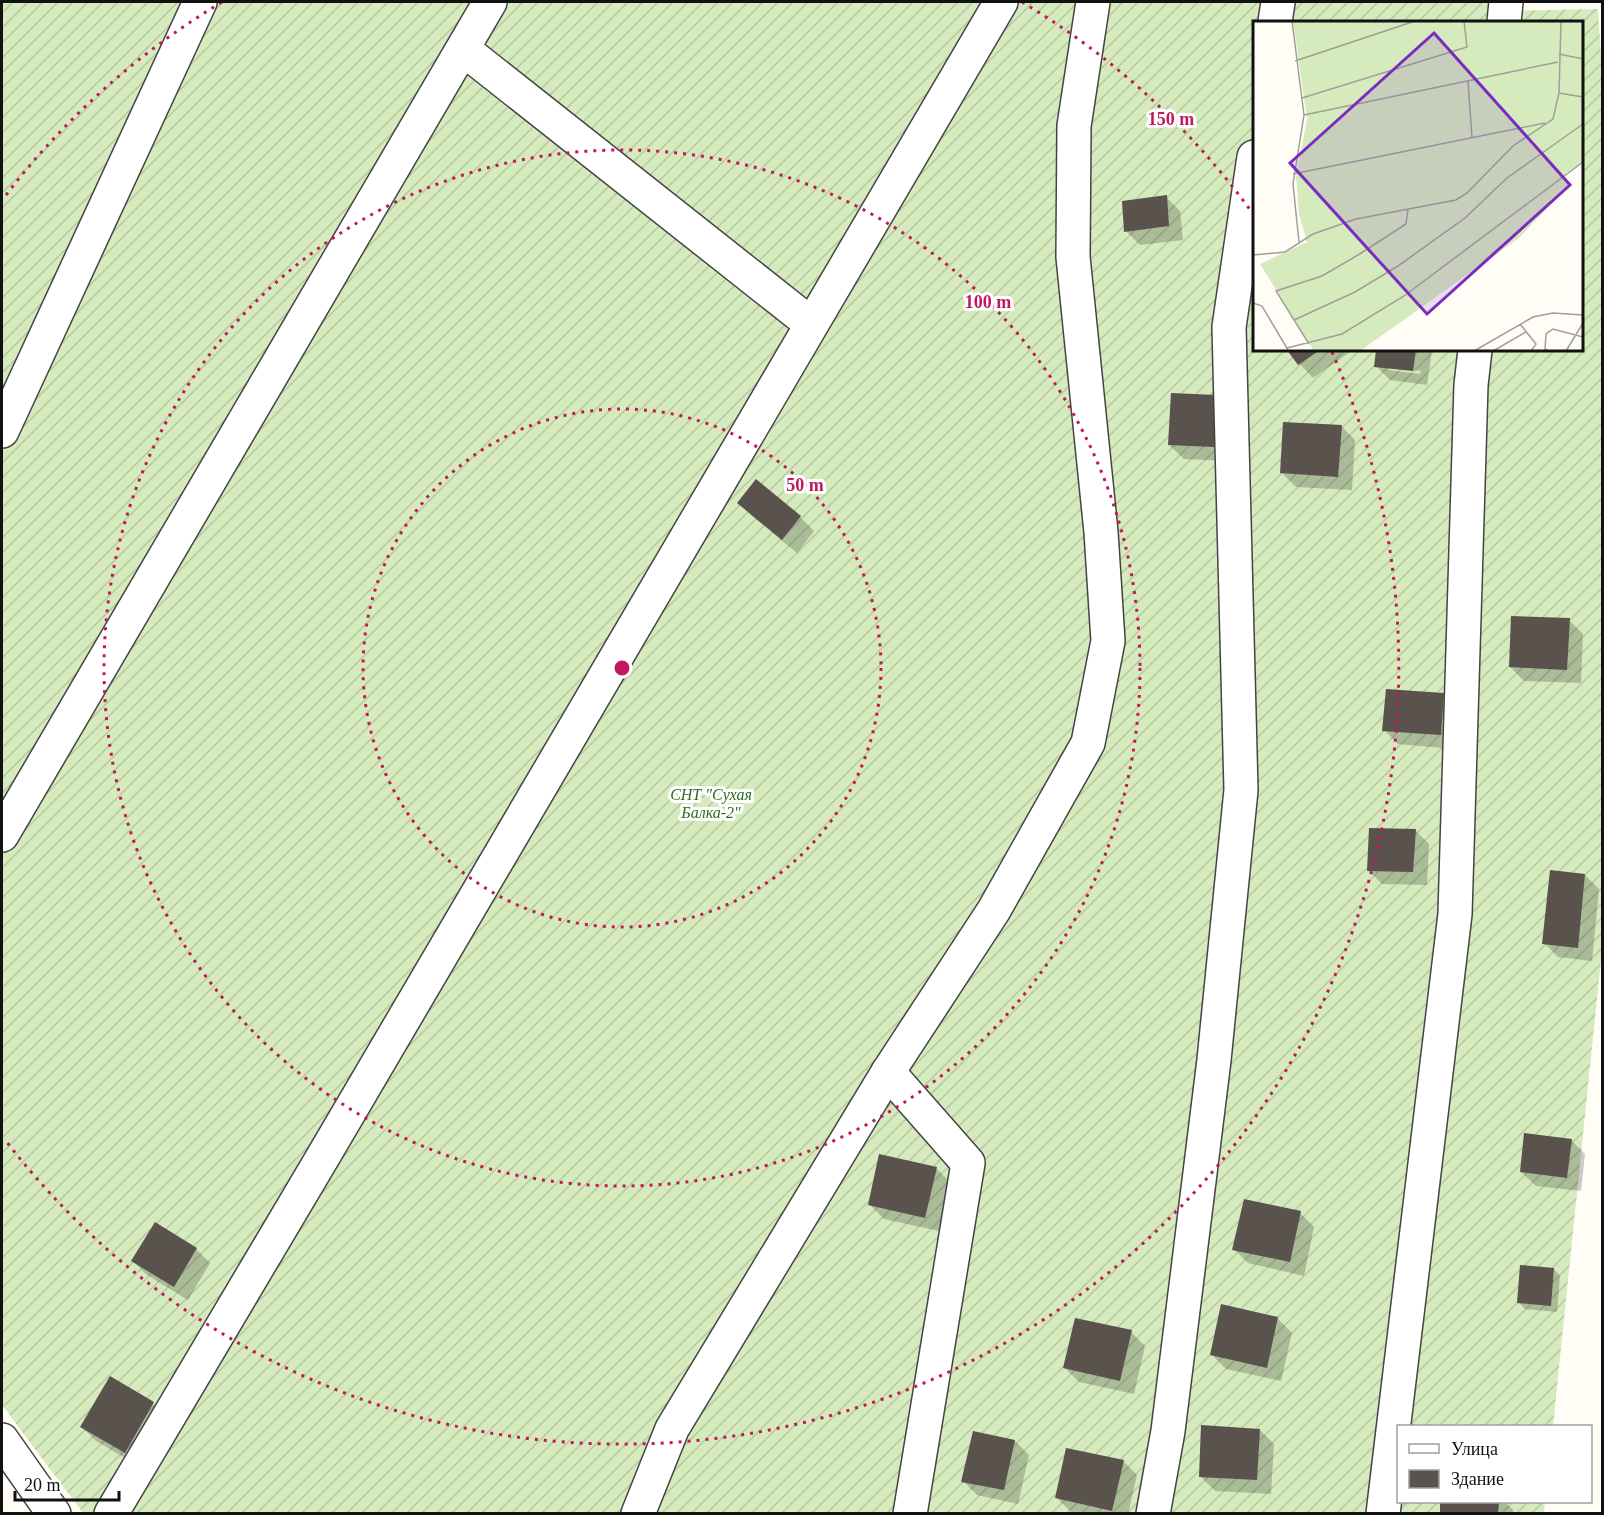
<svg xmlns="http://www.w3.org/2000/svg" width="1604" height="1515" font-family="'Times New Roman',serif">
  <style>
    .garden { fill: url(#garden-furrows); fill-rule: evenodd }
    .shadow { fill: #0003; fill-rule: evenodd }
    .building { fill: #5a524d }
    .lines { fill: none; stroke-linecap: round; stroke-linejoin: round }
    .minor-casing { stroke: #444; stroke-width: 36 }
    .minor { stroke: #fff; stroke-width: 33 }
    .ring { fill: none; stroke: #c2185b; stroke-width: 3; stroke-dasharray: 3 6 }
    .labels { text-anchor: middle; stroke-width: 6; stroke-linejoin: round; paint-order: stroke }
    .park-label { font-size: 16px; font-style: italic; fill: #2f6b1f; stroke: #fff }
    .inset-road { fill: none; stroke: #a09f9a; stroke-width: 1.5 }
    .view { fill: #7b2cbf; fill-opacity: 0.15; stroke: #7b2cbf; stroke-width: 3 }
    .inset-edge { fill: none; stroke: #111; stroke-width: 3 }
    .centre { fill: #c2185b; stroke: #fff; stroke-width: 3 }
    .ring-label { font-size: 18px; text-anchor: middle; font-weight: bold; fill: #c2185b; stroke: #fff; stroke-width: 6; stroke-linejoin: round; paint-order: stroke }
  </style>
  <defs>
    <pattern id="garden-furrows" width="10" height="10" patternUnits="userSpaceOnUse" patternTransform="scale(1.5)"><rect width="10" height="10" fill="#d5ebbd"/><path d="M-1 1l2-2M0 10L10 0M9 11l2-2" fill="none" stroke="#b6c8a1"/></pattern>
  </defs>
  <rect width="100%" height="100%" fill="#fffdf5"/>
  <path class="garden" d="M 2,2 L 1506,2 L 1505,11 L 1598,9 L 1602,71 L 1602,950 L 1553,1426 L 1398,1426 L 1398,1502 L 1545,1502 L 1544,1513 L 83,1513 L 2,1405 ZM 1254,22 L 1582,22 L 1582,350 L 1254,350 Z"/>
  <g class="shadow">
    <path d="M 1166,197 L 1180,211 L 1183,240 L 1140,245 L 1126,231 Z"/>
    <path d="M 1289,350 L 1348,350 L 1350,352 L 1313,378 L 1300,364 Z"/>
    <path d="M 1378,350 L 1432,350 L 1427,385 L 1390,380 L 1376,366 ZM 1389,367 L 1421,371 L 1420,374 L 1389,370 Z"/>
    <path d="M 1215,397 L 1227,461 L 1184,459 L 1169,445 Z"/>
    <path d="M 1341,426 L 1355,440 L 1352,490 L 1296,487 L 1282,473 Z"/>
    <path d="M 739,503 L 800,517 L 814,531 L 797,553 L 753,517 Z"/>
    <path d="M 1569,620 L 1583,634 L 1581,683 L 1524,681 L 1510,667 Z"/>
    <path d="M 1443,694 L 1457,709 L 1454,749 L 1398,744 L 1384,730 Z"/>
    <path d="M 1415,830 L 1429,844 L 1427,885 L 1382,884 L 1368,870 Z"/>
    <path d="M 1585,875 L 1599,889 L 1592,961 L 1558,957 L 1544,943 Z"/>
    <path d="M 1571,1140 L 1585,1154 L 1581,1191 L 1536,1186 L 1521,1172 Z"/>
    <path d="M 936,1168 L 950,1182 L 939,1231 L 884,1219 L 870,1205 Z"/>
    <path d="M 1300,1213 L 1314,1227 L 1304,1276 L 1248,1263 L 1234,1249 Z"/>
    <path d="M 196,1249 L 210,1263 L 188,1300 L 147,1275 L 133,1261 Z"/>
    <path d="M 1554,1269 L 1560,1276 L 1557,1312 L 1525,1309 L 1518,1302 Z"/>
    <path d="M 1222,1306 L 1278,1319 L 1292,1333 L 1281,1381 L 1226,1369 L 1212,1355 Z"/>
    <path d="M 1131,1332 L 1145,1346 L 1134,1394 L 1079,1382 L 1065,1368 Z"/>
    <path d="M 110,1378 L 153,1404 L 167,1418 L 139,1466 L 96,1441 L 82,1427 Z"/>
    <path d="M 1260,1430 L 1274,1444 L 1271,1494 L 1215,1491 L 1200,1476 Z"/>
    <path d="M 1015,1441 L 1029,1455 L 1018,1504 L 977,1495 L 963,1481 Z"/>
    <path d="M 1123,1461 L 1137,1475 L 1128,1514 L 1078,1514 L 1071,1512 L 1057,1498 Z"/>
    <path d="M 1442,1502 L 1505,1502 L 1513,1510 L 1513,1514 L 1441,1514 Z"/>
  </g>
  <g class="building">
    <path d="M 1167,195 L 1169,226 L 1124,232 L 1122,201 Z"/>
    <path d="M 1287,350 L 1320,350 L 1298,365 Z"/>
    <path d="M 1376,350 L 1416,350 L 1413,371 L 1374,367 Z"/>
    <path d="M 1171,393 L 1216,395 L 1214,447 L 1168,445 Z"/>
    <path d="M 1283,422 L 1342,425 L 1338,477 L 1280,473 Z"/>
    <path d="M 756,479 L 801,516 L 782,540 L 737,503 Z"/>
    <path d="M 1511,616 L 1570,618 L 1567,670 L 1509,667 Z"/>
    <path d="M 1386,689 L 1444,693 L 1441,735 L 1382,731 Z"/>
    <path d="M 1369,828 L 1416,829 L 1413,872 L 1367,871 Z"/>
    <path d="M 1550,870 L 1585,874 L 1578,948 L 1542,944 Z"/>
    <path d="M 1524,1133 L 1572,1139 L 1567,1178 L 1520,1172 Z"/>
    <path d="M 879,1154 L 937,1167 L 925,1218 L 868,1205 Z"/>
    <path d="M 1244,1199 L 1301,1211 L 1290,1262 L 1232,1250 Z"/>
    <path d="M 155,1222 L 197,1248 L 174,1287 L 131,1261 Z"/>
    <path d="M 1520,1265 L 1554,1268 L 1551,1306 L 1517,1303 Z"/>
    <path d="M 1221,1304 L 1278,1317 L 1267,1368 L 1210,1355 Z"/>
    <path d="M 1075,1318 L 1132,1330 L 1120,1381 L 1063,1368 Z"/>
    <path d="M 110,1376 L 154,1402 L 125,1453 L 80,1427 Z"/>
    <path d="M 1201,1425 L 1260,1429 L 1257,1480 L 1199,1477 Z"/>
    <path d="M 973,1431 L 1015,1440 L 1004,1490 L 961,1482 Z"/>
    <path d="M 1066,1448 L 1124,1460 L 1112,1511 L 1055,1498 Z"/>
    <path d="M 1440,1502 L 1499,1502 L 1498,1514 L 1440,1514 Z"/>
  </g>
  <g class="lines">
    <g class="minor-casing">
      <g id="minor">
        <path d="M 1275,22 L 1278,2"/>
        <path d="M 1504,22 L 1506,2"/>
        <path d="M 463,49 L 811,324"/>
        <path d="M 2,431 L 200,2"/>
        <path d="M 2,835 L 490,2"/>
        <path d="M 888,1072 L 968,1163 L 910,1514"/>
        <path d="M 2,1440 L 54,1514"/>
        <path d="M 111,1514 L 324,1155 L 1001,2"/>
        <path d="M 638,1514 L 672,1429 L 888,1072 L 994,910 L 1088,743 L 1108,641 L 1101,532 L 1073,257 L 1074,126 L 1093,2"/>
        <path d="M 1153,1514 L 1168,1431 L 1214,1060 L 1241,790 L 1229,327 L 1254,157"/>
        <path d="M 1383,1514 L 1455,914 L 1471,385 L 1475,350"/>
      </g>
    </g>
    <use href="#minor" class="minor"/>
  </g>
  <g class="ring">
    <circle cx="622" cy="668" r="259"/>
    <circle cx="622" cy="668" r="518"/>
    <path d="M6 195A777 777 0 0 1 222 2M1022 2A777 777 0 0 1 1251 211M1332 352A777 777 0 0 1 6 1141"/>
  </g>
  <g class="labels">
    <g class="park-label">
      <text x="711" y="800">СНТ "Сухая<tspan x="711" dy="18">Балка-2"</tspan></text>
    </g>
  </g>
  <g transform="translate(1253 21)">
    <rect width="330" height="330" fill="#fffdf5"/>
    <path d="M 40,0 L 330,0 L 330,141 L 308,156 L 316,164 L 266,217 L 107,330 L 61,330 L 7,243 L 54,221 L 46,193 L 43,155 L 54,98 Z" fill="#d5ebbd"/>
    <path class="inset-road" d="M 39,0 L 51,94 L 40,163 L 46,221M 306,33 L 330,38M 42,40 L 162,0M 215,60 L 219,117M 306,72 L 330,76M 49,77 L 214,26 L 211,0M 51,94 L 305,41M 40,153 L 292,102M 0,234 L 32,231 L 60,213 L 103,198 L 203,179 L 214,172 L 260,125 L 300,98 L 306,72 L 308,0M 0,282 L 9,285 L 35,329M 41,299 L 102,271 L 145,245 L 212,197 L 254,157 L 330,103M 267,303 L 283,323 L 278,330M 56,323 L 23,270 L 69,255 L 105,234 L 153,203 L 155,188M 34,327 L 89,313 L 151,275 L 330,141M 221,330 L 280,296 L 300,292 L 330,294M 240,330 L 273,311M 296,330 L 292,328 L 293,313 L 300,308 L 330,316M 313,330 L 330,302"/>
    <path class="view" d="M 181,12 L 317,164 L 174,293 L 37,142 Z"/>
    <rect width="330" height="330" class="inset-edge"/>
  </g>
  <circle cx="622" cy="668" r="9" class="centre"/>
  <g class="ring-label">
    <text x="1171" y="125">150 m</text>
    <text x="988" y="308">100 m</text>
    <text x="805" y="491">50 m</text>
  </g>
  <rect width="1604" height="1515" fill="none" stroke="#111111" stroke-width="6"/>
  <rect x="1397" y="1425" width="195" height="78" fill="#ffffff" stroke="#a0a0a0" stroke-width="1.5"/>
  <rect x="1409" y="1444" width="30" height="9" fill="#ffffff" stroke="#a0a0a0" stroke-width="1.5"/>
  <text x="1451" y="1455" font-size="18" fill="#111111">Улица</text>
  <rect x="1409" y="1470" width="30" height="18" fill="#5a524d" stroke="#a0a0a0" stroke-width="1.5"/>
  <text x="1451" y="1485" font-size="18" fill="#111111">Здание</text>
  <path d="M15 1491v9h104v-9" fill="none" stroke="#111111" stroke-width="3"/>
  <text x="24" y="1491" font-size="18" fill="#111111" stroke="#ffffff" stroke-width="4.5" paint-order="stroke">20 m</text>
</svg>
